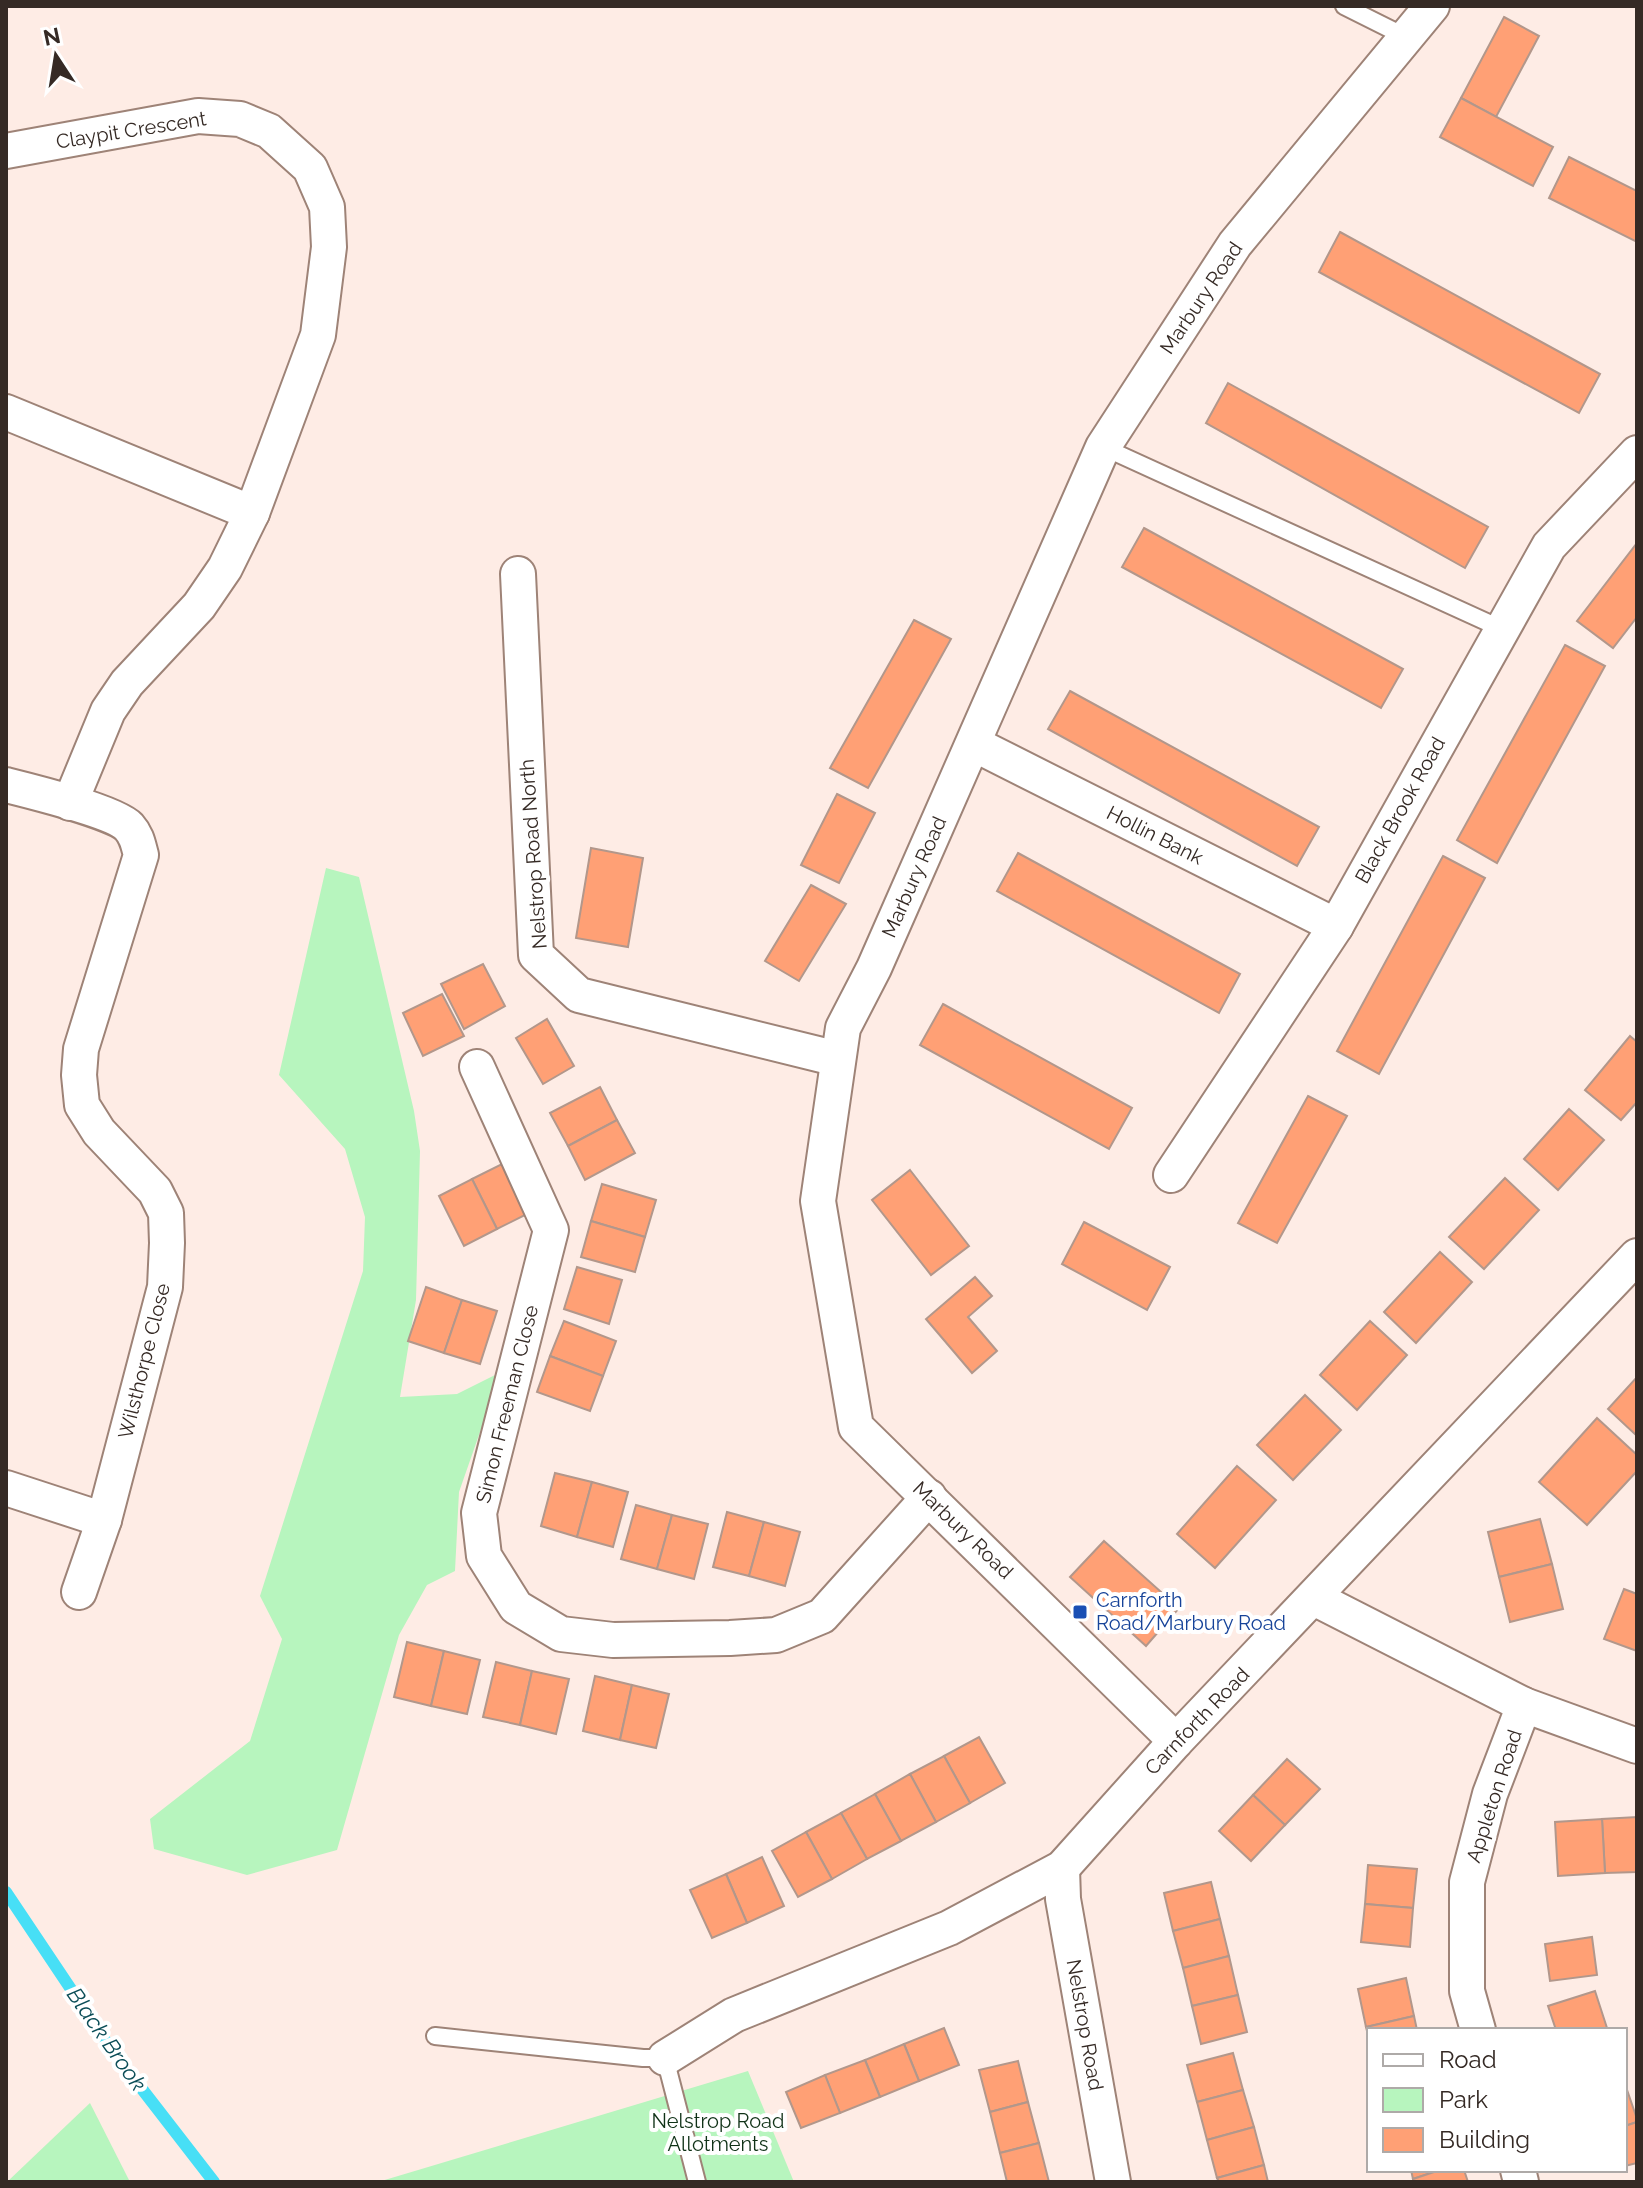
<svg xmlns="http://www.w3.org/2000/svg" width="1643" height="2188" font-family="Raleway,sans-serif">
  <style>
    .green { fill: #b7f5be }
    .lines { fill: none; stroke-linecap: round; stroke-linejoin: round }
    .stream { stroke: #47dff6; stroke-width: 12 }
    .building { fill: #ffa075; stroke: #b2978b; stroke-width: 2 }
    .service-casing { stroke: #9e8377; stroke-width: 20 }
    .minor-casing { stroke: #9e8377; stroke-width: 38 }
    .service { stroke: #fff; stroke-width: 16 }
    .minor { stroke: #fff; stroke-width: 34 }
    .transit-dot { fill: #1a4fb4; stroke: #fff; stroke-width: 3 }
    .labels { text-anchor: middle; stroke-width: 8; stroke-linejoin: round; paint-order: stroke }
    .street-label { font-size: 20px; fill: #352a25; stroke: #fff }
    .transit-label { font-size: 20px; fill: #164399; stroke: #fff; text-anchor: start }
    .park-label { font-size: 20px; fill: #103217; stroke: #fff }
    .water-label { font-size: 22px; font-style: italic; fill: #0b4d57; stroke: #fff }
  </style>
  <rect width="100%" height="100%" fill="#feece5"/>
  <g class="green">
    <path d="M 326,868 L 359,877 L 414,1111 L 420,1151 L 416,1300 L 400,1397 L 457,1394 L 501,1372 L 459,1492 L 455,1571 L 427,1585 L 399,1635 L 337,1850 L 247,1875 L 154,1849 L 150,1819 L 250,1741 L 282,1639 L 260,1596 L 363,1271 L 365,1217 L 345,1149 L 279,1075 Z"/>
    <path d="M 748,2071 L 794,2182 L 378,2182 Z"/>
    <path d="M 90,2103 L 130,2182 L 7,2182 Z"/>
  </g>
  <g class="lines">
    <path class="stream" d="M 6,1892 L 111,2049 L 214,2182"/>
  </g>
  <g class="building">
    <path d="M 1504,17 L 1539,36 L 1496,117 L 1461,98 Z"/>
    <path d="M 1461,98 L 1553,147 L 1533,186 L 1440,137 Z"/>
    <path d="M 1569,157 L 1637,191 L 1637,242 L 1549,198 Z"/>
    <path d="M 1340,232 L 1600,374 L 1579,413 L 1319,272 Z"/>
    <path d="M 1228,383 L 1488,527 L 1465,568 L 1206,423 Z"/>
    <path d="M 1144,528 L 1403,669 L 1381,708 L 1122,567 Z"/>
    <path d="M 1637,543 L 1637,617 L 1613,648 L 1577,621 Z"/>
    <path d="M 914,620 L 951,639 L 868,788 L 830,768 Z"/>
    <path d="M 1565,645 L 1605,666 L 1497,863 L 1457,840 Z"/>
    <path d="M 1070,691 L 1319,827 L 1297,866 L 1048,729 Z"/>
    <path d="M 837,794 L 875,813 L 839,883 L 801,865 Z"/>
    <path d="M 591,848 L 643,858 L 628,947 L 576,938 Z"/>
    <path d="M 1018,853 L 1240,974 L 1219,1013 L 997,891 Z"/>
    <path d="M 1443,856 L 1485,878 L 1379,1074 L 1337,1051 Z"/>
    <path d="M 811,885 L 846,904 L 799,981 L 765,961 Z"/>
    <path d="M 483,964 L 505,1006 L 464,1029 L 441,984 Z"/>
    <path d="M 442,994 L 464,1036 L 423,1056 L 403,1013 Z"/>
    <path d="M 943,1004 L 1132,1108 L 1109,1149 L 920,1045 Z"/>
    <path d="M 547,1019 L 574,1066 L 543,1084 L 516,1038 Z"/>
    <path d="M 1630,1036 L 1637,1042 L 1637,1102 L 1621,1120 L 1585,1090 Z"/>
    <path d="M 600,1087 L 617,1120 L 568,1146 L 550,1113 Z"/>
    <path d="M 1308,1096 L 1347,1116 L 1277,1243 L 1238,1223 Z"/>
    <path d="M 1569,1109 L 1604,1140 L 1558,1190 L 1524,1159 Z"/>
    <path d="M 617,1120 L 635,1153 L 585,1180 L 568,1146 Z"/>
    <path d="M 506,1162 L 531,1212 L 497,1229 L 472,1179 Z"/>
    <path d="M 910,1170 L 969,1246 L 931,1275 L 872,1200 Z"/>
    <path d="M 1505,1178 L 1539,1210 L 1484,1269 L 1449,1237 Z"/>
    <path d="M 472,1179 L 497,1229 L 464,1246 L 439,1196 Z"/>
    <path d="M 602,1184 L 656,1200 L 645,1237 L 591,1221 Z"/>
    <path d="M 591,1221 L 645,1237 L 635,1272 L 581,1257 Z"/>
    <path d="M 1084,1222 L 1170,1267 L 1147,1310 L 1062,1264 Z"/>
    <path d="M 1440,1252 L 1472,1282 L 1416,1343 L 1384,1312 Z"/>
    <path d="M 577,1267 L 622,1280 L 609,1324 L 564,1309 Z"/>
    <path d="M 975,1277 L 992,1296 L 968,1317 L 997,1351 L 972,1373 L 926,1319 Z"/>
    <path d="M 426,1287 L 462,1300 L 444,1353 L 408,1341 Z"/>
    <path d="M 462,1300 L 497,1311 L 480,1364 L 444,1353 Z"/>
    <path d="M 564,1321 L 616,1341 L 603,1376 L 550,1356 Z"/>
    <path d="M 1370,1321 L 1407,1355 L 1357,1410 L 1320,1375 Z"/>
    <path d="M 550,1356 L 603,1376 L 590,1411 L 537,1392 Z"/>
    <path d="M 1637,1377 L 1637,1436 L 1608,1409 Z"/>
    <path d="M 1305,1395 L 1341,1430 L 1293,1480 L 1257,1445 Z"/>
    <path d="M 1597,1418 L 1637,1455 L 1637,1471 L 1587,1525 L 1539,1482 Z"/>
    <path d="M 1237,1466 L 1276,1500 L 1215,1568 L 1177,1534 Z"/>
    <path d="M 555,1473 L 592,1482 L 577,1537 L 541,1526 Z"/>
    <path d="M 592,1482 L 628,1492 L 613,1547 L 577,1537 Z"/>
    <path d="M 636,1505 L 672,1515 L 657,1569 L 621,1559 Z"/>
    <path d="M 727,1512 L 764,1522 L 749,1576 L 713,1567 Z"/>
    <path d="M 672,1515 L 708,1524 L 694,1579 L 657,1569 Z"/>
    <path d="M 1540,1519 L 1552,1564 L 1499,1577 L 1488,1532 Z"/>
    <path d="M 764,1522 L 800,1532 L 785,1586 L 749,1576 Z"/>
    <path d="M 1104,1541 L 1179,1608 L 1146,1646 L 1070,1577 Z"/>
    <path d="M 1552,1564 L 1563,1609 L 1510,1622 L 1499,1577 Z"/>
    <path d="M 1624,1589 L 1637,1594 L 1637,1651 L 1604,1639 Z"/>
    <path d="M 407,1642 L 444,1651 L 431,1706 L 394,1697 Z"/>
    <path d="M 444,1651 L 480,1660 L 467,1714 L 431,1706 Z"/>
    <path d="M 496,1662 L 532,1671 L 520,1725 L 483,1717 Z"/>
    <path d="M 532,1671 L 569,1679 L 556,1734 L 520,1725 Z"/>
    <path d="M 595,1676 L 632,1685 L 620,1740 L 583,1731 Z"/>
    <path d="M 632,1685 L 669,1694 L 656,1748 L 620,1740 Z"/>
    <path d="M 979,1737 L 1005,1783 L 970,1803 L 944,1756 Z"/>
    <path d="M 944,1756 L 970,1803 L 936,1822 L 910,1774 Z"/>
    <path d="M 1287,1759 L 1320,1789 L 1285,1825 L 1253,1795 Z"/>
    <path d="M 910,1774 L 936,1822 L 901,1841 L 875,1794 Z"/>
    <path d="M 875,1794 L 901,1841 L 867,1859 L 841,1813 Z"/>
    <path d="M 1253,1795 L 1285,1825 L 1251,1861 L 1219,1831 Z"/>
    <path d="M 841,1813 L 867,1859 L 832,1879 L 806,1832 Z"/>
    <path d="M 1637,1817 L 1637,1872 L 1605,1873 L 1602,1819 Z"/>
    <path d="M 1602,1819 L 1605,1873 L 1558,1876 L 1555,1822 Z"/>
    <path d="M 806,1832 L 832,1879 L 798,1897 L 772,1851 Z"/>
    <path d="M 762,1857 L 784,1906 L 747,1923 L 726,1874 Z"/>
    <path d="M 1368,1865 L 1417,1869 L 1413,1908 L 1365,1904 Z"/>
    <path d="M 726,1874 L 747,1923 L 712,1938 L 690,1890 Z"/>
    <path d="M 1211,1882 L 1220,1919 L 1173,1931 L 1164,1893 Z"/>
    <path d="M 1365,1904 L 1413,1908 L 1410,1947 L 1361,1942 Z"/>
    <path d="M 1220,1919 L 1229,1956 L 1183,1968 L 1173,1931 Z"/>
    <path d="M 1592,1937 L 1597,1975 L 1550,1981 L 1545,1944 Z"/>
    <path d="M 1229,1956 L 1238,1995 L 1192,2006 L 1183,1968 Z"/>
    <path d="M 1406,1978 L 1414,2016 L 1366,2027 L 1358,1989 Z"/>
    <path d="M 1595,1991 L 1607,2028 L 1556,2030 L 1548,2006 Z"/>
    <path d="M 1238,1995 L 1247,2032 L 1201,2044 L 1192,2006 Z"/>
    <path d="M 1414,2016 L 1417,2030 L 1369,2030 L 1369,2039 L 1366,2027 Z"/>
    <path d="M 944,2028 L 959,2065 L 919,2081 L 904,2044 Z"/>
    <path d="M 904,2044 L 919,2081 L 880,2097 L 865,2060 Z"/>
    <path d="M 1233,2053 L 1243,2090 L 1197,2102 L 1187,2065 Z"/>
    <path d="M 865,2060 L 880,2097 L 840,2113 L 825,2075 Z"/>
    <path d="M 1018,2061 L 1028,2102 L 990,2112 L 979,2070 Z"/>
    <path d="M 825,2075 L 840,2113 L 801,2128 L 786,2092 Z"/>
    <path d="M 1625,2084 L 1637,2119 L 1637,2122 L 1625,2126 Z"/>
    <path d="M 1243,2090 L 1254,2127 L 1207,2140 L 1197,2102 Z"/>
    <path d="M 1028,2102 L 1039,2143 L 1000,2153 L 990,2112 Z"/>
    <path d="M 1637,2122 L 1637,2163 L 1625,2166 L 1625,2126 Z"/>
    <path d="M 1254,2127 L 1264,2165 L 1217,2178 L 1207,2140 Z"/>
    <path d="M 1039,2143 L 1049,2182 L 1007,2182 L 1000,2153 Z"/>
    <path d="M 1264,2165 L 1268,2182 L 1219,2182 L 1217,2178 Z"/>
    <path d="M 1411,2170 L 1440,2170 L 1413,2179 Z"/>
    <path d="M 1440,2170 L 1464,2170 L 1468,2182 L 1414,2182 L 1413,2179 Z"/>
  </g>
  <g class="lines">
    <g class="service-casing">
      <g id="service">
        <path d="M 1344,6 L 1406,37"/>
        <path d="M 1103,447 L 1502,629"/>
        <path d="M 435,2036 L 643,2058 L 665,2058 L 697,2182"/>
      </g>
    </g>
    <g class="minor-casing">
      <g id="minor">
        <path d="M 6,151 L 198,116 L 240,119 L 269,131 L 310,168 L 327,207 L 329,247 L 318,335 L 252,513 L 225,568 L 199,606 L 127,683 L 108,711 L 70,803"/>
        <path d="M 6,412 L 252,513"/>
        <path d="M 518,574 L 536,955 L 579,995 L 838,1059"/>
        <path d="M 974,744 L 1336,926"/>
        <path d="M 6,785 C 30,791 115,812 129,827 C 137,836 138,844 141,855 L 81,1049 L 79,1075 L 82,1105 L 99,1132 L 155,1191 L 166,1213 L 167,1243 L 165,1287 L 104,1520 L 79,1592"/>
        <path d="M 477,1067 L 551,1230 L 479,1513 L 484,1556 L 516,1607 L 561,1634 L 613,1640 L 730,1638 L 776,1635 L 822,1616 L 929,1497"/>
        <path d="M 1171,1175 L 1336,926 L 1549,546 L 1637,453"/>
        <path d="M 6,1488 L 104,1520"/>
        <path d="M 1314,1598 L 1524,1705 L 1637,1746"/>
        <path d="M 1176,1741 L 856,1427 L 818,1201 L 843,1028 L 874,968 L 1103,447 L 1235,244 L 1432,6"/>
        <path d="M 1062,1868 L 1063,1899 L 1113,2182"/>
        <path d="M 1478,2030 L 1467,1991 L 1467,1882 L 1490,1794 L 1524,1705"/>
        <path d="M 665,2058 L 734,2015 L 949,1928 L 1062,1868 L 1176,1741 L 1637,1256"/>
        <path d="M 1518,2170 L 1521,2182"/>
      </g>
    </g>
    <use href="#service" class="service"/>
    <use href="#minor" class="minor"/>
  </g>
  <rect class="transit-dot" x="1072" y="1604" width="16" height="16" rx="4"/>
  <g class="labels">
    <g class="street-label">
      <text transform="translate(131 130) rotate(-9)" y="7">Claypit Crescent</text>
      <text transform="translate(1201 298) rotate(-56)" y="7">Marbury Road</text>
      <text transform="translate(1400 810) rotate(-61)" y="7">Black Brook Road</text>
      <text transform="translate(1155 835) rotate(27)" y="7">Hollin Bank</text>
      <text transform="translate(533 854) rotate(-94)" y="7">Nelstrop Road North</text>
      <text transform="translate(914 877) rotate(-66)" y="7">Marbury Road</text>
      <text transform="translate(144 1361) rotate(-76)" y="7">Wilsthorpe Close</text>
      <text transform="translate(507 1404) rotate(-76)" y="7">Simon Freeman Close</text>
      <text transform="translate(963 1530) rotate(44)" y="7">Marbury Road</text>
      <text transform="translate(1197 1721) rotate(-46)" y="7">Carnforth Road</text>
      <text transform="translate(1494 1796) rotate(-72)" y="7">Appleton Road</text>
      <text transform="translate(1085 2025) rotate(80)" y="7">Nelstrop Road</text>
    </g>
    <g class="transit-label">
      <text x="1096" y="1607">Carnforth<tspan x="1096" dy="23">Road/Marbury Road</tspan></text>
    </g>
    <g class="park-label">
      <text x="718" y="2128">Nelstrop Road<tspan x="718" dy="23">Allotments</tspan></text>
    </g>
    <g class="water-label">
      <text transform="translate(107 2039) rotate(55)" y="8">Black Brook</text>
    </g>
  </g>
  <rect width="1643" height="2188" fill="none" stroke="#352a25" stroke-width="16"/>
  <rect x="1367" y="2028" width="260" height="144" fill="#ffffff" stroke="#aeaaa8" stroke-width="2"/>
  <rect x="1383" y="2054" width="40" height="12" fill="#ffffff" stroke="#aeaaa8" stroke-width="2"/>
  <text x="1439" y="2068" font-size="24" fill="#352a25">Road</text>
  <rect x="1383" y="2088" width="40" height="24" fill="#b7f5be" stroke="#aeaaa8" stroke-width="2"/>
  <text x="1439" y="2108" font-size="24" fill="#352a25">Park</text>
  <rect x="1383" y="2128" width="40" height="24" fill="#ffa075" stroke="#aeaaa8" stroke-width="2"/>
  <text x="1439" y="2148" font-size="24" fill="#352a25">Building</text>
  <g transform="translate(56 56) rotate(348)" stroke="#ffffff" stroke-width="6" paint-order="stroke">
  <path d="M0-6L14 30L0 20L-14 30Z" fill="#352a25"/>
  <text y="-12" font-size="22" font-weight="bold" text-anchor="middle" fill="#352a25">N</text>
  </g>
</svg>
